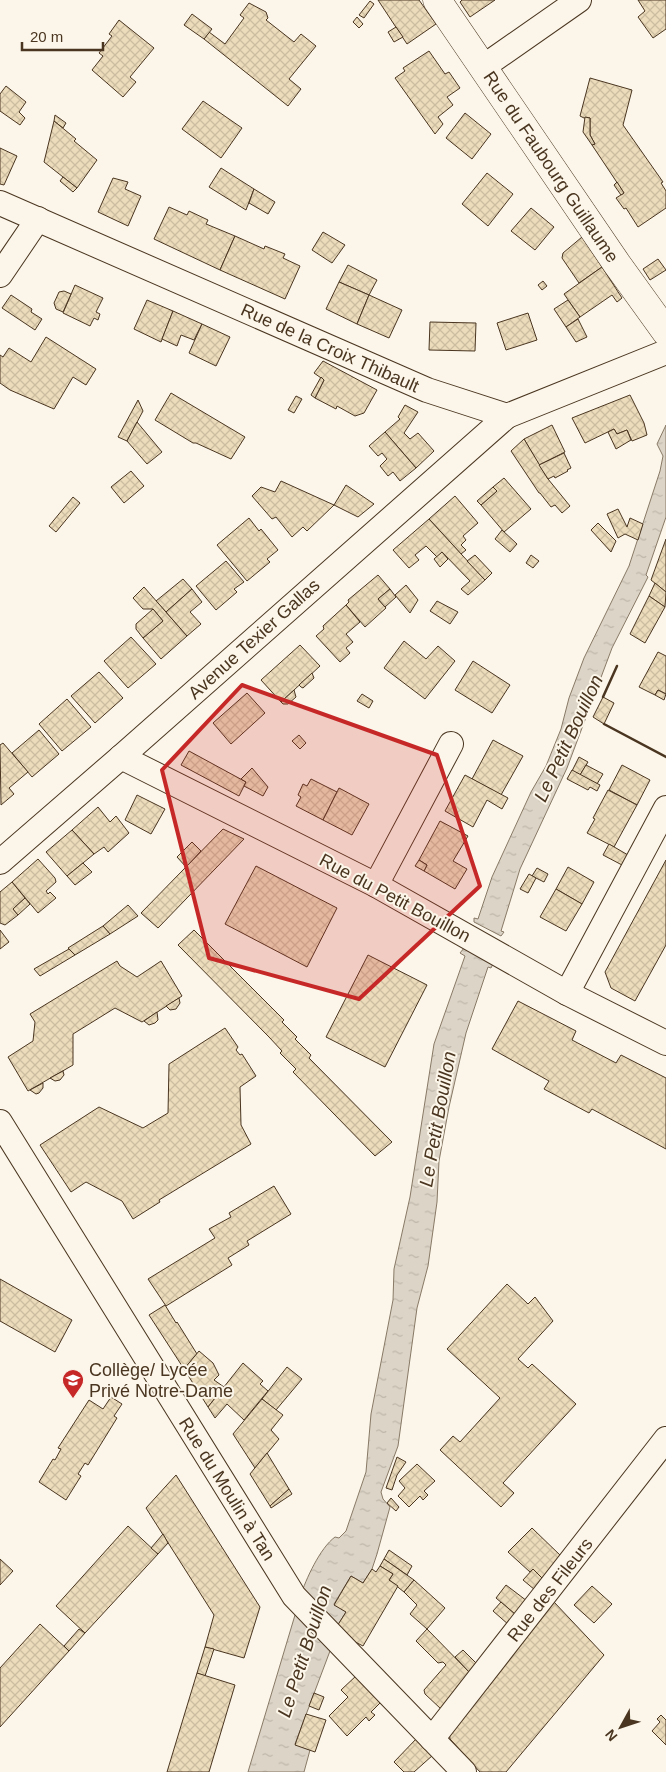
<svg xmlns="http://www.w3.org/2000/svg" width="666" height="1772" font-family="Arial,sans-serif">
  <style>
    .water { fill: url(#water-ripples); stroke: #887966 }
    .building { fill: url(#building-cross-hatch); stroke: #4a3520 }
    .lines { fill: none; stroke-linecap: round; stroke-linejoin: round }
    .minor-casing { stroke: #4a3520; stroke-width: 26 }
    .tertiary-casing { stroke: #4a3520; stroke-width: 29 }
    .minor { stroke: #fbf6e9; stroke-width: 24 }
    .tertiary { stroke: #fbf6e9; stroke-width: 28 }
    .wall { stroke: #4a3520; stroke-width: 2.5 }
    .marked { fill: #c62828; fill-opacity: 0.2; stroke: #c62828; stroke-width: 4; stroke-linejoin: round }
    .labels { text-anchor: middle; stroke-width: 4; stroke-linejoin: round; paint-order: stroke }
    .street-label { font-size: 18px; fill: #4a3520; stroke: #fbf6e9 }
    .poi-label { font-size: 18px; fill: #4a3520; stroke: #fbf6e9; text-anchor: start }
    .water-label { font-size: 19px; font-style: italic; fill: #4a3520; stroke: #fbf6e9 }
  </style>
  <defs>
    <pattern id="water-ripples" width="26" height="14" patternUnits="userSpaceOnUse" patternTransform="scale(1.25)"><rect width="26" height="14" fill="#dcd4c6"/><path d="M2 4q2-2 4 0t4 0M15 11q2-2 4 0t4 0" fill="none" stroke="#beb7aa"/></pattern>
    <pattern id="building-cross-hatch" width="8" height="8" patternUnits="userSpaceOnUse" patternTransform="scale(1.25)"><rect width="8" height="8" fill="#ecdcbc"/><path d="M0 0l8 8M0 8l8-8" fill="none" stroke="#ccbda1"/></pattern>
  </defs>
  <rect width="100%" height="100%" fill="#fbf6e9"/>
  <g class="water">
    <path d="M 666,425 L 666,517 L 646,575 L 648,577 L 612,648 L 567,768 L 520,869 L 501,931 L 504,932 L 501,936 L 474,922 L 474,918 L 478,919 L 492,877 L 531,792 L 546,766 L 561,729 L 569,698 L 584,658 L 629,566 L 660,471 L 663,456 L 657,444 Z"/>
    <path d="M 464,948 L 493,964 L 491,968 L 488,967 L 466,1033 L 449,1107 L 439,1161 L 437,1202 L 428,1266 L 417,1308 L 398,1446 L 381,1492 L 383,1499 L 390,1507 L 377,1554 L 372,1569 L 363,1583 L 351,1576 L 334,1604 L 346,1612 L 334,1631 L 300,1597 C 306,1579 320,1548 335,1537 L 339,1538 L 346,1531 L 366,1472 L 371,1414 L 393,1300 L 394,1269 L 410,1197 L 434,1044 L 465,956 L 460,953 Z"/>
    <path d="M 298,1605 L 333,1643 L 295,1744 L 310,1750 L 304,1772 L 248,1772 Z"/>
  </g>
  <g class="building">
    <path d="M 378,0 L 419,0 L 436,24 L 407,44 Z"/>
    <path d="M 462,0 L 495,0 L 470,17 L 460,2 Z"/>
    <path d="M 638,0 L 666,0 L 666,29 L 653,38 L 638,17 L 645,11 Z"/>
    <path d="M 370,1 L 374,4 L 364,18 L 359,15 Z"/>
    <path d="M 249,3 L 266,12 L 268,18 L 266,20 L 294,42 L 301,34 L 316,46 L 289,79 L 301,89 L 288,106 L 204,39 L 209,32 L 225,44 L 244,18 L 240,15 Z"/>
    <path d="M 192,14 L 212,29 L 204,39 L 184,25 Z"/>
    <path d="M 357,17 L 363,24 L 359,28 L 353,22 Z"/>
    <path d="M 119,20 L 154,48 L 130,77 L 136,82 L 123,97 L 92,70 L 103,56 L 99,53 L 112,36 L 109,34 Z"/>
    <path d="M 396,27 L 403,37 L 394,42 L 388,32 Z"/>
    <path d="M 429,51 L 445,74 L 449,72 L 460,88 L 447,97 L 453,105 L 438,117 L 443,124 L 435,134 L 395,78 L 405,71 L 403,68 Z"/>
    <path d="M 590,78 L 632,90 L 623,125 L 663,182 L 661,183 L 666,191 L 666,208 L 638,227 L 626,208 L 624,209 L 616,198 L 624,193 L 592,145 L 595,144 L 590,135 L 590,118 L 584,118 L 580,116 Z"/>
    <path d="M 6,86 L 26,102 L 19,112 L 25,118 L 20,125 L 0,111 L 0,94 Z"/>
    <path d="M 203,101 L 242,128 L 221,158 L 182,129 Z"/>
    <path d="M 465,113 L 491,134 L 472,159 L 446,138 Z"/>
    <path d="M 55,115 L 66,123 L 63,128 L 54,121 Z"/>
    <path d="M 585,117 L 590,118 L 590,135 L 595,144 L 592,145 L 583,132 Z"/>
    <path d="M 54,121 L 76,139 L 74,141 L 97,160 L 77,188 L 44,162 Z"/>
    <path d="M 0,148 L 17,156 L 4,185 L 0,184 Z"/>
    <path d="M 221,168 L 254,189 L 246,210 L 209,187 Z"/>
    <path d="M 487,173 L 513,194 L 488,226 L 462,204 Z"/>
    <path d="M 63,177 L 77,188 L 73,192 L 60,181 Z"/>
    <path d="M 113,178 L 128,182 L 125,189 L 141,196 L 128,226 L 98,212 Z"/>
    <path d="M 617,182 L 624,193 L 621,195 L 614,185 Z"/>
    <path d="M 254,189 L 275,202 L 268,214 L 249,203 Z"/>
    <path d="M 169,207 L 187,215 L 189,211 L 208,220 L 206,224 L 235,236 L 220,270 L 154,239 Z"/>
    <path d="M 531,208 L 554,227 L 535,250 L 511,231 Z"/>
    <path d="M 323,232 L 345,245 L 332,263 L 312,250 Z"/>
    <path d="M 235,236 L 264,249 L 265,246 L 285,254 L 283,258 L 300,266 L 285,299 L 220,270 Z"/>
    <path d="M 582,237 L 602,267 L 579,283 L 562,258 L 563,253 Z"/>
    <path d="M 658,259 L 666,270 L 650,280 L 643,269 Z"/>
    <path d="M 348,265 L 377,280 L 369,295 L 339,282 Z"/>
    <path d="M 602,267 L 622,298 L 617,302 L 612,295 L 580,317 L 564,294 Z"/>
    <path d="M 543,281 L 547,286 L 542,290 L 538,285 Z"/>
    <path d="M 339,282 L 369,295 L 357,324 L 326,309 Z"/>
    <path d="M 75,285 L 103,298 L 96,312 L 100,314 L 98,320 L 94,318 L 90,326 L 63,313 Z"/>
    <path d="M 64,291 L 71,294 L 63,312 L 56,309 L 54,303 L 59,292 Z"/>
    <path d="M 11,295 L 32,309 L 31,312 L 42,319 L 35,330 L 2,308 Z"/>
    <path d="M 369,295 L 402,310 L 389,338 L 357,324 Z"/>
    <path d="M 147,300 L 173,311 L 161,342 L 134,329 Z"/>
    <path d="M 568,300 L 580,317 L 566,327 L 554,309 Z"/>
    <path d="M 173,311 L 202,324 L 194,340 L 181,335 L 177,346 L 162,339 Z"/>
    <path d="M 528,313 L 537,340 L 506,350 L 497,323 Z"/>
    <path d="M 578,319 L 587,337 L 576,342 L 566,327 Z"/>
    <path d="M 430,322 L 476,323 L 475,351 L 429,350 Z"/>
    <path d="M 202,324 L 230,337 L 216,366 L 189,353 Z"/>
    <path d="M 46,337 L 96,369 L 86,385 L 73,377 L 54,409 L 10,390 L 0,383 L 0,355 L 3,357 L 9,348 L 31,362 Z"/>
    <path d="M 323,361 L 377,390 L 364,413 L 355,416 L 337,406 L 336,409 L 315,398 L 324,380 L 314,373 Z"/>
    <path d="M 321,377 L 324,380 L 315,398 L 311,395 Z"/>
    <path d="M 171,393 L 245,437 L 231,459 L 196,443 L 193,443 L 155,420 Z"/>
    <path d="M 630,395 L 644,423 L 647,435 L 632,441 L 627,430 L 617,434 L 614,429 L 585,443 L 572,418 Z"/>
    <path d="M 296,396 L 302,399 L 294,413 L 288,410 Z"/>
    <path d="M 138,400 L 143,411 L 127,441 L 118,437 Z"/>
    <path d="M 405,405 L 418,412 L 404,433 L 410,439 L 418,433 L 434,451 L 416,468 L 385,432 L 400,419 L 398,417 Z"/>
    <path d="M 137,422 L 162,452 L 147,464 L 127,441 Z"/>
    <path d="M 552,425 L 565,452 L 539,465 L 524,439 Z"/>
    <path d="M 614,429 L 617,434 L 627,430 L 631,440 L 616,449 L 608,432 Z"/>
    <path d="M 385,432 L 416,468 L 400,481 L 393,472 L 388,476 L 380,466 L 387,459 L 382,453 L 378,456 L 369,446 Z"/>
    <path d="M 524,439 L 548,479 L 570,506 L 562,513 L 555,505 L 551,507 L 540,493 L 539,493 L 511,451 Z"/>
    <path d="M 564,453 L 571,468 L 567,470 L 568,471 L 555,478 L 554,476 L 548,479 L 539,465 Z"/>
    <path d="M 131,471 L 144,486 L 124,503 L 111,487 Z"/>
    <path d="M 504,478 L 531,509 L 504,532 L 481,505 L 497,491 L 493,487 Z"/>
    <path d="M 281,481 L 334,505 L 307,531 L 303,527 L 292,537 L 276,517 L 272,519 L 252,496 L 261,487 L 275,492 Z"/>
    <path d="M 346,485 L 374,504 L 358,517 L 334,505 Z"/>
    <path d="M 493,487 L 497,491 L 481,505 L 477,501 Z"/>
    <path d="M 455,496 L 478,523 L 463,536 L 466,540 L 461,545 L 466,550 L 461,554 L 429,519 Z"/>
    <path d="M 73,497 L 80,503 L 56,532 L 49,526 Z"/>
    <path d="M 618,509 L 627,527 L 630,518 L 643,524 L 638,540 L 625,534 L 618,538 L 607,514 Z"/>
    <path d="M 249,518 L 259,531 L 261,529 L 278,550 L 267,559 L 270,562 L 247,581 L 217,545 Z"/>
    <path d="M 429,519 L 485,580 L 468,595 L 461,589 L 470,581 L 442,552 L 437,557 L 426,546 L 415,555 L 419,560 L 409,568 L 393,550 Z"/>
    <path d="M 598,523 L 616,541 L 611,552 L 591,530 Z"/>
    <path d="M 502,530 L 517,544 L 510,552 L 495,539 Z"/>
    <path d="M 666,539 L 666,592 L 651,580 Z"/>
    <path d="M 442,552 L 448,559 L 440,567 L 434,559 Z"/>
    <path d="M 475,555 L 492,573 L 485,580 L 467,561 Z"/>
    <path d="M 531,555 L 539,561 L 533,568 L 526,563 Z"/>
    <path d="M 226,561 L 244,582 L 234,589 L 237,592 L 216,610 L 196,586 Z"/>
    <path d="M 378,575 L 390,589 L 378,599 L 386,608 L 365,627 L 346,605 L 349,602 L 348,600 Z"/>
    <path d="M 183,579 L 192,589 L 166,612 L 156,601 Z"/>
    <path d="M 655,583 L 666,592 L 665,607 L 649,596 Z"/>
    <path d="M 406,585 L 418,600 L 410,613 L 395,595 Z"/>
    <path d="M 144,587 L 187,636 L 161,659 L 143,638 L 163,621 L 153,609 L 143,609 L 133,598 Z"/>
    <path d="M 192,589 L 202,602 L 190,612 L 201,624 L 187,636 L 166,612 Z"/>
    <path d="M 390,589 L 396,597 L 385,607 L 378,599 Z"/>
    <path d="M 649,596 L 665,607 L 645,643 L 630,634 Z"/>
    <path d="M 437,601 L 458,612 L 450,624 L 430,611 Z"/>
    <path d="M 346,605 L 360,622 L 346,634 L 353,642 L 346,648 L 350,653 L 340,662 L 316,636 L 324,629 L 323,626 Z"/>
    <path d="M 153,609 L 163,621 L 143,638 L 136,629 L 136,624 Z"/>
    <path d="M 131,637 L 156,664 L 128,688 L 104,661 Z"/>
    <path d="M 404,641 L 426,659 L 438,646 L 455,661 L 425,699 L 384,668 Z"/>
    <path d="M 300,645 L 320,666 L 281,702 L 261,680 Z"/>
    <path d="M 658,652 L 666,656 L 666,694 L 658,690 L 655,695 L 639,687 Z"/>
    <path d="M 473,661 L 510,685 L 492,713 L 455,690 Z"/>
    <path d="M 99,672 L 123,698 L 95,723 L 71,696 Z"/>
    <path d="M 312,673 L 314,678 L 303,688 L 301,687 L 299,685 Z"/>
    <path d="M 294,690 L 296,697 L 288,704 L 283,704 L 281,702 Z"/>
    <path d="M 658,690 L 666,694 L 664,700 L 655,695 Z"/>
    <path d="M 247,693 L 265,713 L 231,744 L 213,723 Z"/>
    <path d="M 362,694 L 373,701 L 369,708 L 357,701 Z"/>
    <path d="M 603,697 L 614,703 L 604,724 L 593,717 Z"/>
    <path d="M 67,699 L 91,727 L 62,751 L 39,724 Z"/>
    <path d="M 39,730 L 59,754 L 32,777 L 12,753 Z"/>
    <path d="M 299,735 L 306,743 L 300,749 L 292,741 Z"/>
    <path d="M 493,740 L 523,756 L 501,795 L 472,779 Z"/>
    <path d="M 3,743 L 28,772 L 9,788 L 14,794 L 1,805 L 0,745 Z"/>
    <path d="M 189,751 L 246,782 L 239,796 L 181,765 Z"/>
    <path d="M 579,757 L 588,762 L 580,775 L 572,771 Z"/>
    <path d="M 586,765 L 603,774 L 597,784 L 580,775 Z"/>
    <path d="M 622,765 L 650,780 L 637,805 L 609,790 Z"/>
    <path d="M 252,768 L 268,787 L 263,796 L 244,786 L 246,782 L 241,779 Z"/>
    <path d="M 572,770 L 600,785 L 597,791 L 590,787 L 588,790 L 567,779 Z"/>
    <path d="M 465,775 L 508,798 L 502,809 L 487,800 L 473,827 L 445,811 Z"/>
    <path d="M 311,779 L 337,792 L 323,820 L 296,806 L 301,797 L 298,795 L 303,784 L 307,786 Z"/>
    <path d="M 339,788 L 369,804 L 352,835 L 323,820 Z"/>
    <path d="M 608,790 L 637,805 L 614,847 L 587,833 L 595,819 L 593,818 Z"/>
    <path d="M 137,795 L 165,809 L 151,834 L 125,820 Z"/>
    <path d="M 98,807 L 110,822 L 116,816 L 129,833 L 108,852 L 104,847 L 94,854 L 72,830 Z"/>
    <path d="M 440,821 L 468,836 L 453,861 L 467,869 L 455,889 L 424,871 L 427,865 L 419,860 Z"/>
    <path d="M 223,829 L 244,839 L 158,928 L 141,913 Z"/>
    <path d="M 72,830 L 94,854 L 67,876 L 46,852 Z"/>
    <path d="M 192,842 L 201,851 L 186,867 L 177,857 Z"/>
    <path d="M 609,844 L 628,855 L 622,865 L 603,855 Z"/>
    <path d="M 38,859 L 55,878 L 56,882 L 46,891 L 48,894 L 50,892 L 56,898 L 38,913 L 12,882 Z"/>
    <path d="M 419,860 L 427,865 L 424,871 L 415,866 Z"/>
    <path d="M 666,860 L 666,945 L 635,1001 L 611,988 L 605,972 Z"/>
    <path d="M 83,863 L 92,872 L 75,885 L 67,876 Z"/>
    <path d="M 256,866 L 337,908 L 307,967 L 225,924 Z"/>
    <path d="M 568,867 L 594,882 L 582,904 L 556,889 Z"/>
    <path d="M 537,868 L 548,874 L 544,882 L 532,876 Z"/>
    <path d="M 529,874 L 536,878 L 528,893 L 520,889 Z"/>
    <path d="M 12,882 L 25,898 L 13,909 L 18,915 L 5,925 L 0,923 L 0,892 Z"/>
    <path d="M 556,889 L 582,904 L 566,931 L 540,917 Z"/>
    <path d="M 25,898 L 30,904 L 18,915 L 13,909 Z"/>
    <path d="M 128,905 L 138,916 L 110,934 L 103,926 Z"/>
    <path d="M 103,926 L 110,934 L 75,955 L 68,948 Z"/>
    <path d="M 0,930 L 9,942 L 0,949 Z"/>
    <path d="M 194,930 L 284,1020 L 282,1022 L 297,1037 L 295,1039 L 311,1055 L 309,1058 L 392,1142 L 375,1156 L 293,1072 L 296,1069 L 280,1053 L 282,1051 L 269,1037 L 178,945 Z"/>
    <path d="M 69,949 L 75,955 L 40,976 L 34,969 Z"/>
    <path d="M 368,955 L 427,985 L 385,1067 L 326,1037 Z"/>
    <path d="M 117,961 L 120,966 L 137,977 L 161,961 L 182,996 L 142,1022 L 115,1008 L 73,1034 L 73,1065 L 28,1091 L 8,1057 L 33,1041 L 35,1022 L 30,1014 Z"/>
    <path d="M 179,998 L 180,1003 L 176,1009 L 170,1010 L 166,1006 Z"/>
    <path d="M 518,1001 L 576,1031 L 572,1040 L 616,1063 L 621,1055 L 666,1078 L 666,1149 L 592,1109 L 589,1113 L 544,1089 L 549,1081 L 492,1049 Z"/>
    <path d="M 157,1012 L 158,1020 L 155,1023 L 149,1025 L 144,1021 Z"/>
    <path d="M 225,1028 L 238,1047 L 236,1050 L 240,1055 L 242,1054 L 256,1076 L 240,1087 L 241,1125 L 251,1144 L 159,1200 L 160,1202 L 133,1219 L 122,1201 L 86,1182 L 71,1192 L 40,1145 L 99,1107 L 143,1128 L 168,1113 L 169,1064 Z"/>
    <path d="M 63,1071 L 64,1075 L 60,1080 L 55,1081 L 50,1078 Z"/>
    <path d="M 43,1083 L 43,1088 L 39,1093 L 36,1094 L 30,1090 Z"/>
    <path d="M 274,1186 L 291,1214 L 247,1241 L 249,1245 L 228,1258 L 232,1265 L 166,1306 L 148,1279 L 215,1238 L 209,1229 L 231,1217 L 229,1213 Z"/>
    <path d="M 0,1279 L 72,1320 L 55,1352 L 0,1321 Z"/>
    <path d="M 507,1284 L 528,1304 L 535,1297 L 553,1321 L 518,1359 L 528,1368 L 532,1364 L 576,1404 L 503,1483 L 514,1493 L 501,1507 L 440,1450 L 453,1436 L 460,1442 L 500,1398 L 447,1349 Z"/>
    <path d="M 165,1305 L 176,1323 L 177,1322 L 197,1354 L 184,1369 L 149,1315 Z"/>
    <path d="M 199,1351 L 213,1363 L 219,1375 L 214,1380 L 224,1387 L 208,1407 L 184,1369 Z"/>
    <path d="M 243,1363 L 263,1381 L 260,1384 L 268,1391 L 244,1420 L 227,1404 L 215,1418 L 208,1407 Z"/>
    <path d="M 287,1367 L 302,1379 L 276,1410 L 262,1399 Z"/>
    <path d="M 111,1397 L 122,1404 L 114,1416 L 117,1418 L 88,1465 L 85,1463 L 78,1474 L 81,1476 L 66,1500 L 39,1482 L 53,1459 L 55,1460 L 61,1449 L 58,1448 L 89,1400 L 103,1409 Z"/>
    <path d="M 262,1399 L 283,1415 L 271,1430 L 279,1439 L 255,1468 L 233,1434 Z"/>
    <path d="M 267,1453 L 289,1489 L 270,1506 L 250,1474 Z"/>
    <path d="M 397,1457 L 406,1462 L 397,1475 L 392,1490 L 386,1488 Z"/>
    <path d="M 417,1464 L 435,1481 L 424,1491 L 428,1495 L 423,1500 L 420,1496 L 409,1507 L 398,1496 L 405,1488 L 399,1481 Z"/>
    <path d="M 176,1475 L 260,1607 L 244,1658 L 205,1647 L 214,1615 L 146,1508 Z"/>
    <path d="M 289,1489 L 292,1494 L 271,1508 L 270,1506 Z"/>
    <path d="M 391,1498 L 399,1507 L 396,1511 L 387,1503 Z"/>
    <path d="M 128,1526 L 158,1554 L 85,1633 L 56,1606 Z"/>
    <path d="M 532,1528 L 561,1556 L 543,1579 L 533,1569 L 530,1572 L 508,1552 Z"/>
    <path d="M 163,1534 L 168,1543 L 158,1554 L 151,1548 Z"/>
    <path d="M 389,1550 L 412,1566 L 407,1575 L 384,1559 Z"/>
    <path d="M 0,1559 L 13,1571 L 0,1585 Z"/>
    <path d="M 384,1559 L 414,1580 L 404,1592 L 389,1580 L 393,1574 L 380,1566 Z"/>
    <path d="M 380,1566 L 393,1574 L 389,1580 L 398,1586 L 363,1646 L 334,1631 L 346,1612 L 334,1605 L 351,1576 L 363,1583 L 372,1569 L 376,1572 Z"/>
    <path d="M 533,1569 L 543,1579 L 535,1590 L 523,1580 Z"/>
    <path d="M 414,1580 L 445,1608 L 427,1629 L 410,1614 L 417,1605 L 404,1592 Z"/>
    <path d="M 506,1585 L 527,1601 L 516,1615 L 496,1598 Z"/>
    <path d="M 592,1586 L 612,1604 L 594,1623 L 574,1605 Z"/>
    <path d="M 501,1602 L 516,1615 L 509,1625 L 493,1611 Z"/>
    <path d="M 554,1602 L 604,1655 L 506,1772 L 480,1772 L 450,1739 L 449,1731 Z"/>
    <path d="M 40,1624 L 69,1651 L 0,1727 L 0,1668 Z"/>
    <path d="M 79,1629 L 85,1633 L 69,1651 L 64,1646 Z"/>
    <path d="M 427,1629 L 471,1674 L 441,1709 L 425,1694 L 424,1690 L 446,1665 L 443,1662 L 438,1663 L 416,1641 Z"/>
    <path d="M 205,1647 L 214,1649 L 205,1676 L 197,1673 Z"/>
    <path d="M 463,1650 L 479,1666 L 471,1674 L 455,1657 Z"/>
    <path d="M 197,1673 L 235,1685 L 209,1772 L 167,1772 Z"/>
    <path d="M 357,1675 L 382,1701 L 371,1712 L 375,1715 L 369,1721 L 366,1717 L 347,1736 L 329,1716 L 348,1697 L 341,1690 Z"/>
    <path d="M 314,1693 L 324,1697 L 319,1710 L 309,1706 Z"/>
    <path d="M 306,1714 L 326,1720 L 315,1752 L 295,1745 Z"/>
    <path d="M 661,1715 L 666,1720 L 666,1745 L 652,1731 L 660,1722 L 657,1719 Z"/>
    <path d="M 417,1738 L 433,1755 L 414,1772 L 404,1772 L 394,1762 Z"/>
  </g>
  <g class="lines">
    <g class="minor-casing">
      <g id="minor">
        <path d="M 483,67 L 579,0"/>
        <path d="M 0,203 L 427,390 L 507,416 L 666,352"/>
        <path d="M 0,275 L 38,219"/>
        <path d="M 121,757 L 376,885 L 567,993 L 666,1043"/>
        <path d="M 0,862 L 121,757 L 507,416"/>
        <path d="M 376,885 L 451,744"/>
        <path d="M 567,993 L 666,808"/>
        <path d="M 0,1122 L 294,1596 L 464,1772"/>
        <path d="M 432,1739 L 666,1439"/>
      </g>
    </g>
    <g class="tertiary-casing">
      <path id="tertiary" d="M 437,0 L 617,264 L 666,332"/>
    </g>
    <use href="#minor" class="minor"/>
    <use href="#tertiary" class="tertiary"/>
    <g class="wall">
      <path d="M 603,697 L 617,666"/>
      <path d="M 604,724 L 666,757"/>
    </g>
  </g>
  <path class="marked" d="M 242,685 L 437,755 L 480,886 L 359,999 L 209,958 L 162,770 Z"/>
  <defs>
    <g id="school-pin" transform="scale(1.125)"><path d="M0 17L-7.5 6A9.5 9.5 0 1 1 7.5 6Z" fill="#c62828" stroke="#fbf6e9"/><path d="M0-5L7-2L0 1L-7-2ZM-4 1L0 2.5L4 1V4Q0 6-4 4Z" fill="#fff"/></g>
  </defs>
  <g fill-rule="evenodd">
    <use href="#school-pin" x="73" y="1380"/>
  </g>
  <g class="labels">
    <g class="street-label">
      <text transform="translate(551 167) rotate(56)" y="6">Rue du Faubourg Guillaume</text>
      <text transform="translate(330 348) rotate(24)" y="6">Rue de la Croix Thibault</text>
      <text transform="translate(254 639) rotate(-42)" y="6">Avenue Texier Gallas</text>
      <text transform="translate(395 898) rotate(28)" y="6">Rue du Petit Bouillon</text>
      <text transform="translate(227 1489) rotate(58)" y="6">Rue du Moulin à Tan</text>
      <text transform="translate(550 1590) rotate(-52)" y="6">Rue des Fileurs</text>
    </g>
    <g class="poi-label">
      <text x="89" y="1376">Collège/ Lycée<tspan x="89" dy="21">Privé Notre-Dame</tspan></text>
    </g>
    <g class="water-label">
      <text transform="translate(568 738) rotate(-65)" y="7">Le Petit Bouillon</text>
      <text transform="translate(437 1119) rotate(-80)" y="7">Le Petit Bouillon</text>
      <text transform="translate(304 1651) rotate(-72)" y="7">Le Petit Bouillon</text>
    </g>
  </g>
  <g transform="translate(621 1727) rotate(230)" stroke="#fbf6e9" stroke-width="4" paint-order="stroke">
  <path d="M0-4L9 19L0 12L-9 19Z" fill="#4a3520"/>
  <text y="-8" font-size="14" font-weight="bold" text-anchor="middle" fill="#4a3520">N</text>
  </g>
  <path d="M22 42v8h81v-8" fill="none" stroke="#4a3520" stroke-width="2.5"/>
  <text x="30" y="42" font-size="15" fill="#4a3520" stroke="#fbf6e9" stroke-width="4" paint-order="stroke">20 m</text>
</svg>
